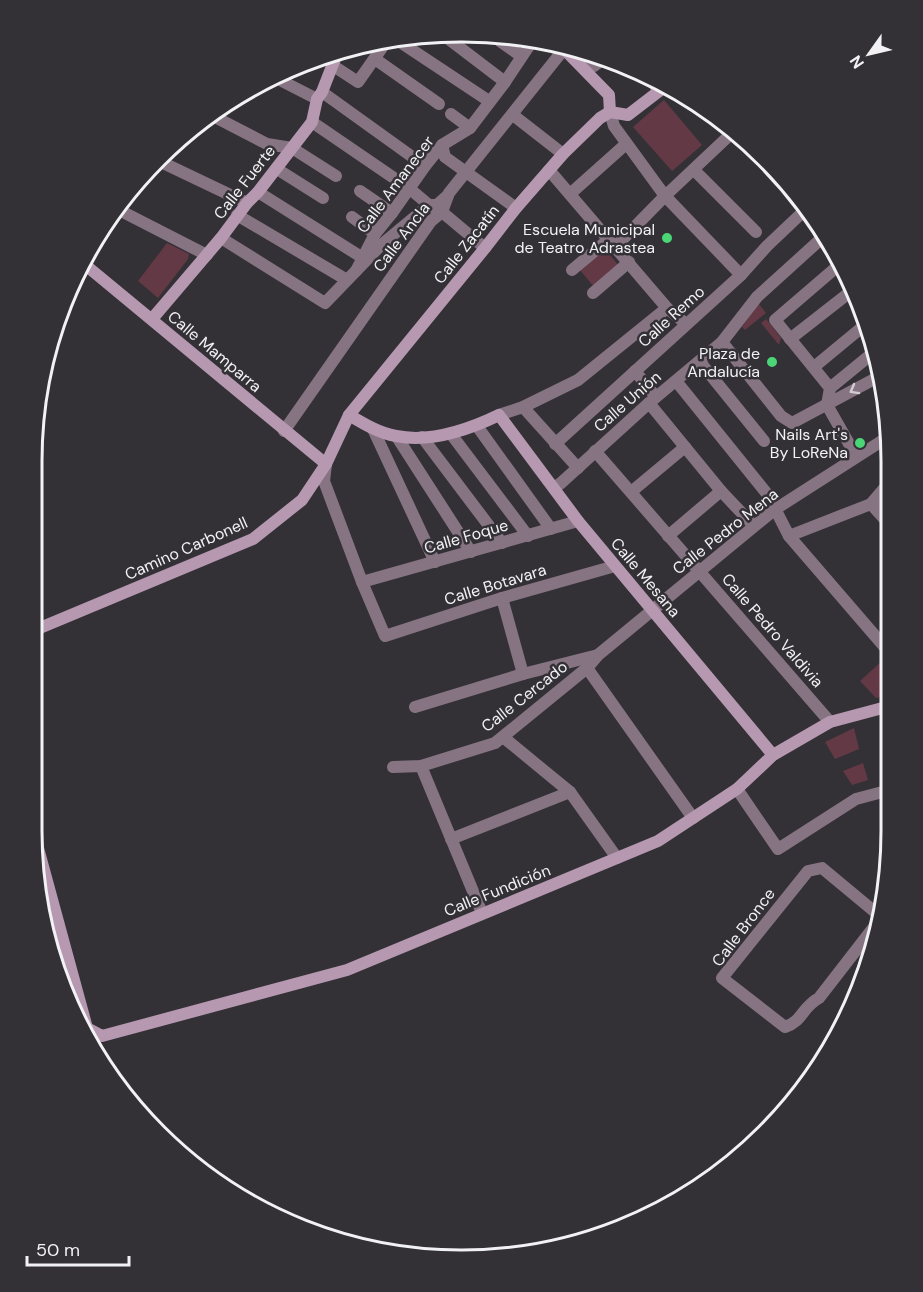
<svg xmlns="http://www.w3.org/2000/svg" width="923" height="1292" font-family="'DM Sans',sans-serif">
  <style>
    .green { fill: #623945 }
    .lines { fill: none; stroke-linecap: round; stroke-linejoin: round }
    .street { stroke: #877483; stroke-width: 12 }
    .secondary { stroke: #b698b1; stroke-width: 12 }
    .oneway { stroke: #d2ccd2 }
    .poi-dot { fill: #4ad677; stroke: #333136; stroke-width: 2 }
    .labels { text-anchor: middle; stroke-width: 5; stroke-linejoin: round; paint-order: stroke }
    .street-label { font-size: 16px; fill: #f2f1f4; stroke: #333136 }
    .poi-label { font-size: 16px; fill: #f2f1f4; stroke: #333136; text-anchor: end }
    .rim { fill: none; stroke: #f2f1f4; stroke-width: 3 }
  </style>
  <rect width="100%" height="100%" fill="#333136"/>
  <g class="green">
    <path d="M 664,100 L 702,145 L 672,171 L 633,127 Z"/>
    <path d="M 167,243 L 189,254 L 188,259 L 158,298 L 138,281 Z"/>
    <path d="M 605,249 L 619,266 L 594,287 L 580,270 Z"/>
    <path d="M 758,303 L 766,313 L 745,330 L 742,327 Z"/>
    <path d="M 766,319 L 781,338 L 779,345 L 761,323 Z"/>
    <path d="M 883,660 L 889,668 L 890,694 L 876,698 L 860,681 Z"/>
    <path d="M 854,728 L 859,749 L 835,759 L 825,742 Z"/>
    <path d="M 863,763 L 868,780 L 852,785 L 843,771 Z"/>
  </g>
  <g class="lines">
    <g class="street">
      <path d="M 442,34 L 505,82"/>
      <path d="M 394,38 L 489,101"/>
      <path d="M 500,41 L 521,56"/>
      <path d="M 375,59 L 439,104"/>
      <path d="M 332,65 L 358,82 L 388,39"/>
      <path d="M 647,74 L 659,91"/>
      <path d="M 274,77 L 317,99"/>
      <path d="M 322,92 L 425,166"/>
      <path d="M 610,112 L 614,126 L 665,196 L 741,275"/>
      <path d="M 451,114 L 470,128"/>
      <path d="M 211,115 L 267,144 L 292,148 L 336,176"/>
      <path d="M 513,115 L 563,154"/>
      <path d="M 312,122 L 410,189 L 429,205 L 442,212 L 485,248"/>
      <path d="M 442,145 L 445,157 L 516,208"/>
      <path d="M 159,161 L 247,203"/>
      <path d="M 277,169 L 323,198"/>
      <path d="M 549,170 L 667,308 L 686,324"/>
      <path d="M 694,170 L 756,232"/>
      <path d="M 360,191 L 392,213"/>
      <path d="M 258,192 L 363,258"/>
      <path d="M 570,194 L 626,144"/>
      <path d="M 119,210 L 207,255"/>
      <path d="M 237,215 L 347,280"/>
      <path d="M 352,217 L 375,234"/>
      <path d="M 221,238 L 325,303 L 381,245 L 429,205 L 437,205 L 447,196"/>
      <path d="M 616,246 L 665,196 L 734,131"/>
      <path d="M 839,265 L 775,320 L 830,388 L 827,405 L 856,456"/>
      <path d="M 572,270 L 609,239"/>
      <path d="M 356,271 L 375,234 L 392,213 L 425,166 L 442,145 L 470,128 L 505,82 L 533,40"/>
      <path d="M 593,293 L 629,262"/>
      <path d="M 790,339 L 854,289"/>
      <path d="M 722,342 L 781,416 L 792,423 L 880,376"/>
      <path d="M 700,362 L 764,441"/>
      <path d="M 814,367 L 866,324"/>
      <path d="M 635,371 L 656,397"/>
      <path d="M 676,381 L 768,495 L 789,536 L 889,652"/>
      <path d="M 830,388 L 874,352"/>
      <path d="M 649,403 L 721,491 L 754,526"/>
      <path d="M 523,407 L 578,468"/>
      <path d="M 499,415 L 523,407 L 578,380 L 667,308"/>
      <path d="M 477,426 L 551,529"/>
      <path d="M 373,429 L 435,562"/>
      <path d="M 284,431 L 431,221 L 442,212 L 449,193 L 564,49 L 594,66 L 604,58"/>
      <path d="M 451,434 L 528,536"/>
      <path d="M 397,437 L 471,552"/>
      <path d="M 422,437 L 502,543"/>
      <path d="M 555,444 L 741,275 L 767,246 L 805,210"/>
      <path d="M 595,451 L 830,722"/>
      <path d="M 326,464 L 324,481 L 362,582 L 385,636 L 502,598 L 615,566"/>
      <path d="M 554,488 L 561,483 L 649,403 L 722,342 L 757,297 L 822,238"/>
      <path d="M 631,492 L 685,447"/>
      <path d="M 888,499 L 871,504 L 889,524"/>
      <path d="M 668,536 L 721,491"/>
      <path d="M 789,536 L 871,504 L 888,484"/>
      <path d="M 362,582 L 578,521"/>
      <path d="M 502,598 L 523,674"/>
      <path d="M 587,668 L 693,818"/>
      <path d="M 415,707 L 523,674 L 598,655 L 774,510 L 888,437"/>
      <path d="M 503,737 L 570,792 L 617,858"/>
      <path d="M 421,766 L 482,913"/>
      <path d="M 393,767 L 421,766 L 495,743 L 587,668 L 598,655"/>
      <path d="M 737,789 L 778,849 L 856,799 L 890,790"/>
      <path d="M 451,839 L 570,792"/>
      <path d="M 881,918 L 819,998 C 802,1007 803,1021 785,1027 L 722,978 L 808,871 L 822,868 L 881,917"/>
      <path d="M 87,1028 L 100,1060"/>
    </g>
    <g class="secondary">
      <path d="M 562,44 L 564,49 L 609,95 L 610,112"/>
      <path d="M 83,263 L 326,464"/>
      <path d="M 152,319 L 221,238 L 247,203 L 258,192 L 312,122 L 317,99 L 322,92 L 338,51"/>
      <path d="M 349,415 C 364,424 379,433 396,436 C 431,443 468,430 499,415 L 578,521 L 773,755"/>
      <path d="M 35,630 L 253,539 L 302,500 L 326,464 L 349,415 L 485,248 L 516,208 L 563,154 L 600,118 L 610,112 L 628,115 L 667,85"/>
      <path d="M 32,811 L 38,848 L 87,1028 L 102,1036 L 347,970 L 658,841 L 737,789 L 773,755 L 830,722 L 890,706"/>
    </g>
  </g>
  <defs><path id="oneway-chevron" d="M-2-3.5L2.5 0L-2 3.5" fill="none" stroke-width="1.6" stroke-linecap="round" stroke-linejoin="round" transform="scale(1.5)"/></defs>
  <use class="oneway" href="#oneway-chevron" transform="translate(854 390) rotate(151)"/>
  <g class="poi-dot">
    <circle cx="667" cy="238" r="6"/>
    <circle cx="772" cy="362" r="6"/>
    <circle cx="860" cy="443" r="6"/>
  </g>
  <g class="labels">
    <g class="street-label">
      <text transform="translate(244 182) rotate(-52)" y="6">Calle Fuerte</text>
      <text transform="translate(395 184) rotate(-53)" y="6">Calle Amanecer</text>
      <text transform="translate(401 237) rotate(-53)" y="6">Calle Ancla</text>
      <text transform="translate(466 244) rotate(-52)" y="6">Calle Zacatín</text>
      <text transform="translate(671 316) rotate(-42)" y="6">Calle Remo</text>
      <text transform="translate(215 351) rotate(40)" y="6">Calle Mamparra</text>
      <text transform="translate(627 401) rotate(-41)" y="6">Calle Unión</text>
      <text transform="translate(725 531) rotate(-38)" y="6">Calle Pedro Mena</text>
      <text transform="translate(466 536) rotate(-16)" y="6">Calle Foque</text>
      <text transform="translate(186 548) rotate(-24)" y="6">Camino Carbonell</text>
      <text transform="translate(646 577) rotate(50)" y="6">Calle Mesana</text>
      <text transform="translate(495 584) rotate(-17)" y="6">Calle Botavara</text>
      <text transform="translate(773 630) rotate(49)" y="6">Calle Pedro Valdivia</text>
      <text transform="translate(524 696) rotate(-38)" y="6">Calle Cercado</text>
      <text transform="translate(497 890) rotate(-22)" y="6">Calle Fundición</text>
      <text transform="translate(743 927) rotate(-53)" y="6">Calle Bronce</text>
    </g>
    <g class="poi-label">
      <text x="655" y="235">Escuela Municipal<tspan x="655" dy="18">de Teatro Adrastea</tspan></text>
      <text x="760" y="359">Plaza de<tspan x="760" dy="18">Andalucía</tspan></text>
      <text x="848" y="440">Nails Art's<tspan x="848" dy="18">By LoReNa</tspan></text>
    </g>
  </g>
  <path d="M0 0H923V1292H0ZM461 42H462A419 419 0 0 1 881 461V831A419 419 0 0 1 462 1250H461A419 419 0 0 1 42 831V461A419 419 0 0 1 461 42Z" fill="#333136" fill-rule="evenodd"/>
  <path class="rim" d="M461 42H462A419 419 0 0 1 881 461V831A419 419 0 0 1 462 1250H461A419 419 0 0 1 42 831V461A419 419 0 0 1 461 42Z"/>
  <g transform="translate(869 54) rotate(236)" stroke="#333136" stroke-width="4.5" paint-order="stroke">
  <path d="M0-4.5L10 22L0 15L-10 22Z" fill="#f2f1f4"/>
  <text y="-9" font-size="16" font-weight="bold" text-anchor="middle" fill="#f2f1f4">N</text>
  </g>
  <path d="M27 1256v9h102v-9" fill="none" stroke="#f2f1f4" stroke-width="3"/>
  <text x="36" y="1256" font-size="18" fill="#f2f1f4" stroke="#333136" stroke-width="4.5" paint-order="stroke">50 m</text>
</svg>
